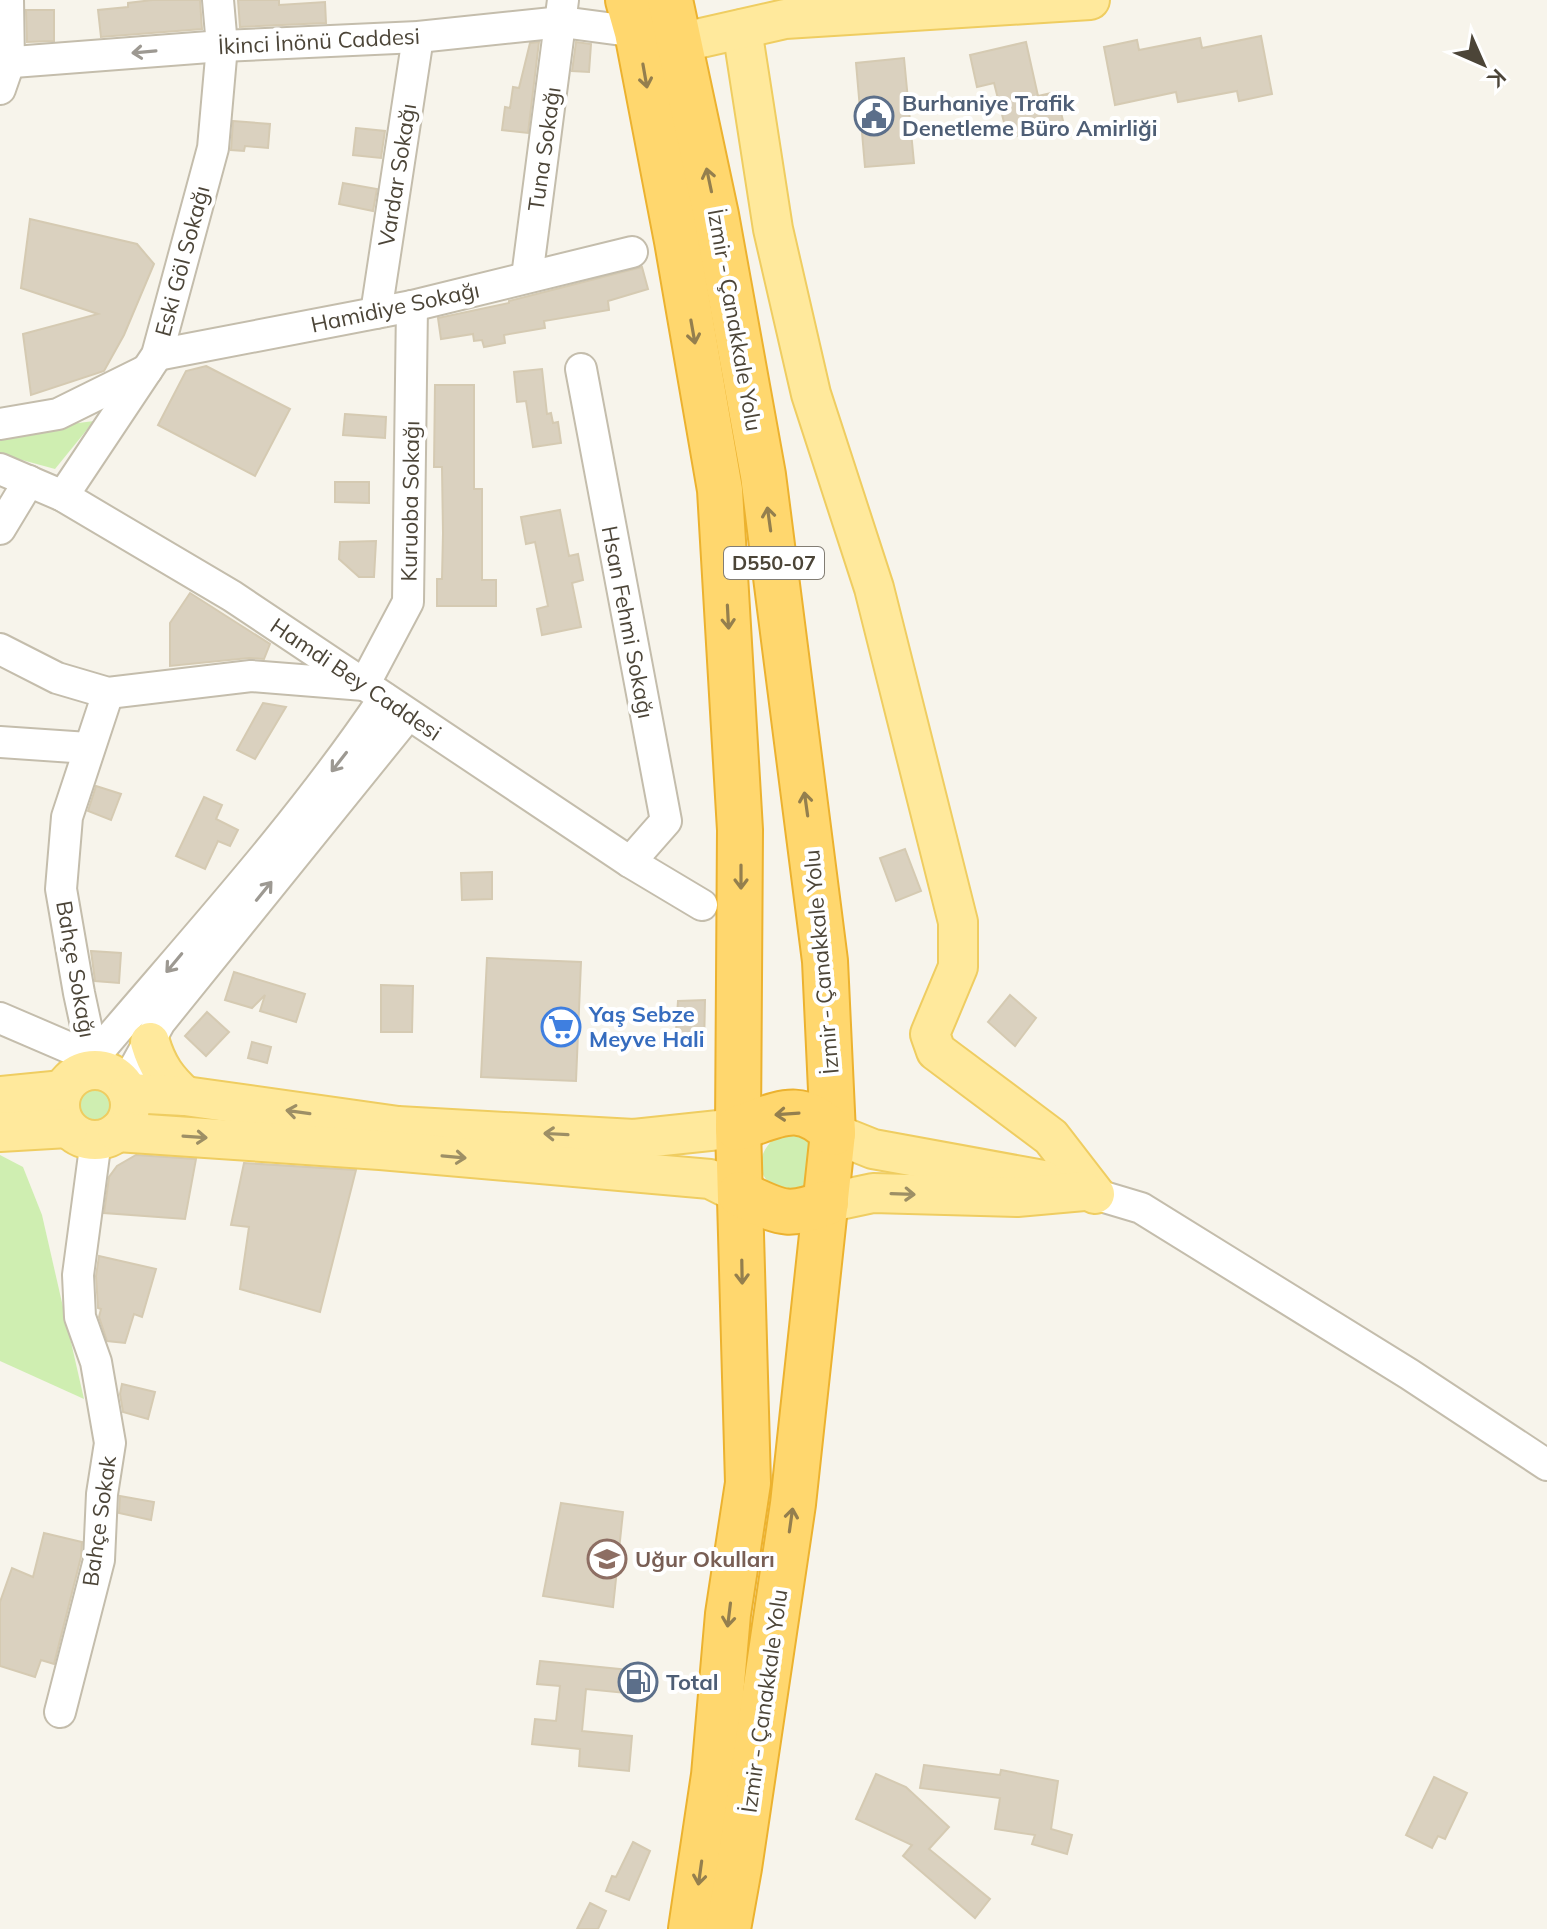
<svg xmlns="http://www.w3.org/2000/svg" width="1547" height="1929" font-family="Mulish,sans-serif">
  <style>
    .green { fill: #cfeeb1 }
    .building { fill: #dad1bf; stroke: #d5cab2; stroke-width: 2 }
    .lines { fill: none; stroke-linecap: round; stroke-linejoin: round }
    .minor-casing { stroke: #c4bdac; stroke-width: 34 }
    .major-casing { stroke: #efcd61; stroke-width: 42 }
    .highway-casing { stroke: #ecb22f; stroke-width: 48 }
    .minor { stroke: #fff; stroke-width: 30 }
    .major { stroke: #ffe99c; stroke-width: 38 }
    .highway { stroke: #ffd76e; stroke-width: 44 }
    .oneway { stroke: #9d9992 }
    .oneway2 { stroke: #947f4e }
    .oneway3 { stroke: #9d8f65 }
    .labels { text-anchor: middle; stroke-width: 8; stroke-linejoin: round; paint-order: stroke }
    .shield { fill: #fff; stroke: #827d74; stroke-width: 2 }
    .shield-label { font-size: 20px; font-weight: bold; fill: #4c4538 }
    .street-label { font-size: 22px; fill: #4c4538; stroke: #fff }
    .service-label { font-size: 22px; font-weight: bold; fill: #4e5e75; stroke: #fff; text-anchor: start }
    .shop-label { font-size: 22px; font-weight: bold; fill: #366cbe; stroke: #fff; text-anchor: start }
    .education-label { font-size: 22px; font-weight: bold; fill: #785e54; stroke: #fff; text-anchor: start }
  </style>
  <rect width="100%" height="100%" fill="#f7f4eb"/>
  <g class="green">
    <path d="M 94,421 L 55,469 L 0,454 L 0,433 Z"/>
    <circle cx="93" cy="1106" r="23"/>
    <path d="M 784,1132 L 812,1138 L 809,1188 L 788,1193 C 783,1190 775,1188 771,1184 C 750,1168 765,1141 784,1132 Z"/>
    <path d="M 0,1155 L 23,1167 L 42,1215 L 84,1399 L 0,1361 Z"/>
  </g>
  <g class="building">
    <path d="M 152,0 L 200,0 L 202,29 L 101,37 L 98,10 L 128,7 L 128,3 Z"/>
    <path d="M 238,0 L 279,0 L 279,5 L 325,2 L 326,23 L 240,27 Z"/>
    <path d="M 26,10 L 54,10 L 54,41 L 27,42 Z"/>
    <path d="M 1261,36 L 1272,94 L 1239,101 L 1237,91 L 1178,102 L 1176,92 L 1115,105 L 1104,47 L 1137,40 L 1139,50 L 1200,38 L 1202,48 Z"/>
    <path d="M 539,42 L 528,133 L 502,130 L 505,107 L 510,108 L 513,87 L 519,88 L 530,43 Z"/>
    <path d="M 576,42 L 591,44 L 589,72 L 572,71 Z"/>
    <path d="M 1026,42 L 1038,96 L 1056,92 L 1064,125 L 1008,138 L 994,83 L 977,87 L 970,55 Z"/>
    <path d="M 904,58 L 914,163 L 865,167 L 856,63 Z"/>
    <path d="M 233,121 L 270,124 L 268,148 L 245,146 L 244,151 L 231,150 Z"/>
    <path d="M 356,128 L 385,131 L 381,158 L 353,155 Z"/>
    <path d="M 343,183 L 377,189 L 373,211 L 339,204 Z"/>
    <path d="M 30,219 L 137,244 L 154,264 L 124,335 L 104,371 L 31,395 L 23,334 L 98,314 L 21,288 Z"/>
    <path d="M 642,267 L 648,289 L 608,301 L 609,310 L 544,321 L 545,328 L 504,335 L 505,343 L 484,347 L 482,340 L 474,341 L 473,334 L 441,339 L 438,318 L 509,303 L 509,301 Z"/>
    <path d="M 206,366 L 290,409 L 255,476 L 158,425 L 186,371 Z"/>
    <path d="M 542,369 L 547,414 L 551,413 L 553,423 L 558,422 L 561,443 L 533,447 L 526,401 L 517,402 L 514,372 Z"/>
    <path d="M 435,385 L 474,385 L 474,489 L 482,489 L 482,580 L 496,580 L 496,606 L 437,606 L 437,579 L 442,579 L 443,533 L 442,467 L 434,467 Z"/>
    <path d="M 345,414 L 386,417 L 385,438 L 343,435 Z"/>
    <path d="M 335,482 L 369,482 L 369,503 L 335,502 Z"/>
    <path d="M 560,510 L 569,556 L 578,554 L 583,580 L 572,583 L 581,627 L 542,635 L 537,609 L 548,606 L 535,542 L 526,544 L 521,517 Z"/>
    <path d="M 376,541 L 374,577 L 359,577 L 339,559 L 340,542 Z"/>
    <path d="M 190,593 L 270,644 L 264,659 L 249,658 L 170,666 L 170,623 Z"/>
    <path d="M 263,703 L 286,707 L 255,759 L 237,750 Z"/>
    <path d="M 96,786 L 121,794 L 111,820 L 88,811 Z"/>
    <path d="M 204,797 L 222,805 L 216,819 L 238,830 L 230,846 L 218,841 L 205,869 L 176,856 Z"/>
    <path d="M 905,849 L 921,891 L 896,901 L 880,858 Z"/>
    <path d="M 492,872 L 492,899 L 462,900 L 461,873 Z"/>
    <path d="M 91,951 L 121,953 L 119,983 L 95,981 Z"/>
    <path d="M 487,958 L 581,962 L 576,1081 L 481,1077 Z"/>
    <path d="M 234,972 L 305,994 L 296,1022 L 260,1011 L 265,995 L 252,1008 L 225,1000 Z"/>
    <path d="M 381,985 L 413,986 L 412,1032 L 381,1032 Z"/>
    <path d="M 1010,995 L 1036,1018 L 1015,1046 L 988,1022 Z"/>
    <path d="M 705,1000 L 704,1048 L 675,1046 L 678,1001 Z"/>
    <path d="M 207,1012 L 229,1032 L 206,1056 L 185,1036 Z"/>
    <path d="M 252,1042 L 271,1047 L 267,1063 L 248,1058 Z"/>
    <path d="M 136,1155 L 196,1159 L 185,1219 L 104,1213 L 109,1177 L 117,1166 Z"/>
    <path d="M 244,1163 L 356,1170 L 320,1312 L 240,1289 L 249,1227 L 231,1225 Z"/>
    <path d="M 99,1256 L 156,1269 L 142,1317 L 134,1314 L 125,1343 L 107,1341 L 99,1317 L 101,1309 L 98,1308 L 96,1276 Z"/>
    <path d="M 122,1384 L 155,1392 L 148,1419 L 123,1412 L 120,1394 Z"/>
    <path d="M 120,1496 L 154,1502 L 151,1520 L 119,1513 Z"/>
    <path d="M 561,1503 L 623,1512 L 613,1607 L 543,1596 Z"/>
    <path d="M 44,1533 L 82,1542 L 81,1557 L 54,1664 L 41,1660 L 35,1677 L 0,1666 L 0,1602 L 12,1568 L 33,1577 Z"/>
    <path d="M 540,1661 L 649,1672 L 646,1695 L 586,1689 L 582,1731 L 632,1736 L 629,1771 L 579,1766 L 580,1749 L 532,1744 L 535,1719 L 556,1721 L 560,1686 L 537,1684 Z"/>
    <path d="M 924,1765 L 1000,1775 L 1001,1770 L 1058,1781 L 1051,1829 L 1072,1835 L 1067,1854 L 1032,1844 L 1035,1835 L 995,1829 L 1000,1798 L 920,1788 Z"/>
    <path d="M 876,1774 L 906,1787 L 949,1827 L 929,1849 L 990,1899 L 975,1918 L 903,1856 L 912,1845 L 856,1819 Z"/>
    <path d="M 1434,1777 L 1467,1793 L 1445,1839 L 1438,1836 L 1432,1848 L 1406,1835 Z"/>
    <path d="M 633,1842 L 650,1851 L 629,1900 L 606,1891 L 612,1876 L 616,1877 Z"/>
    <path d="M 590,1903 L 606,1911 L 598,1929 L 577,1929 Z"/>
  </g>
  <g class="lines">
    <g class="minor-casing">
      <g id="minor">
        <path d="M 0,63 L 222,46 L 418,37 L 562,22 L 637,32"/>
        <path d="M 0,89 L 9,63 L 8,0"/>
        <path d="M 527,277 L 563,0"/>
        <path d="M 376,313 L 418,37"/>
        <path d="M 157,355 L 412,306 L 632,252"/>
        <path d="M 581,369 L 666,821 L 630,862"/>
        <path d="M 0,424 L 58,414 L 147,370"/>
        <path d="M 0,469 L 63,496 L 232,596 L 630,862 L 702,905"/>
        <path d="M 63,496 L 157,355 L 213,148 L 222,46 L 218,0"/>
        <path d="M 0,529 L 29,481"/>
        <path d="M 0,649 L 57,678 L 108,693 L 251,676 L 364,685 L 408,602 L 412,306"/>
        <path d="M 0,742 L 88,748"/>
        <path d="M 0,1018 L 93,1058"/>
        <path d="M 93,1058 L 79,993 L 61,889 L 67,817 L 108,693"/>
        <path d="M 73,1078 L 93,1058 C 192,941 298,826 384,698"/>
        <path d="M 124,1087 L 160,1022 L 408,715"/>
        <path d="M 1084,1191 L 1141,1208 L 1409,1374 L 1547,1465"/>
        <path d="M 60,1712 L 99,1560 L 102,1494 L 110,1443 L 96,1362 L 80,1317 L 78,1275 L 96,1140"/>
      </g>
    </g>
    <g class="major-casing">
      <g id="major">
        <path d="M 742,29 L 773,229 L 811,394 L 874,588 L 958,922 L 958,967 L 930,1034 L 936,1051 L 1051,1137 L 1095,1194"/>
        <path d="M 679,43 L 785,19 L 1090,0"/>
        <path d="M 150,1042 C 157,1066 167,1080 185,1096"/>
        <circle cx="95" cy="1105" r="35"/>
        <path d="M 128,1093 L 185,1096 L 398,1126 L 634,1139 L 738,1128"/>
        <path d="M 0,1096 L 63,1090"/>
        <path d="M 0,1132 L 68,1128"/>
        <path d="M 117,1132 L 380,1150 L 710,1179 L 740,1194"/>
        <path d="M 833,1133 L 873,1149 L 1043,1180"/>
        <path d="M 826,1203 L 873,1193 L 1017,1197 L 1084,1191"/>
      </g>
    </g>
    <g class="highway-casing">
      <g id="highway">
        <path d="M 628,0 L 637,32 L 677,241 L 720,490 L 740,830 L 738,1128 L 748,1483 L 728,1614 L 714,1775 L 691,1929"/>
        <path d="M 670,0 L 716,215 L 763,475 L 825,961 L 833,1133 L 793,1504 L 739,1868 L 728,1929"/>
        <path d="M 738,1128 C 777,1116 799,1098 833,1133"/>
        <path d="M 740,1194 C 779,1211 784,1219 826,1203"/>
      </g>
    </g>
    <use href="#minor" class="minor"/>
    <use href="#major" class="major"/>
    <use href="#highway" class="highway"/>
  </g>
  <defs><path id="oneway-shaft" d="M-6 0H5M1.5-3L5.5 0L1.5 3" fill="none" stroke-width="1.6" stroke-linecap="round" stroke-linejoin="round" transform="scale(2)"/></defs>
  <g class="oneway">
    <use href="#oneway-shaft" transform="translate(144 52) rotate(175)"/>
    <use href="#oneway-shaft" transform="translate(339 762) rotate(128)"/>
    <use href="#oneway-shaft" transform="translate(264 891) rotate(-51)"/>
    <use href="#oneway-shaft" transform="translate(174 963) rotate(130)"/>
  </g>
  <g class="oneway2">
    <use href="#oneway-shaft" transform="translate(645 76) rotate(80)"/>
    <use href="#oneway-shaft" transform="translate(709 180) rotate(-102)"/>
    <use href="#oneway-shaft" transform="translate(693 332) rotate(80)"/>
    <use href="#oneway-shaft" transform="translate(769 519) rotate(-98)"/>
    <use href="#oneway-shaft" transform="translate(728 617) rotate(87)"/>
    <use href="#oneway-shaft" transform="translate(806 804) rotate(-98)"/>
    <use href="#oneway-shaft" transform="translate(741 877) rotate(90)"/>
    <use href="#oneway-shaft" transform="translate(787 1114) rotate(176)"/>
    <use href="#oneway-shaft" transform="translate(742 1272) rotate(89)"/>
    <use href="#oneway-shaft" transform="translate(791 1520) rotate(-82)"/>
    <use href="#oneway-shaft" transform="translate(729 1615) rotate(97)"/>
    <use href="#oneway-shaft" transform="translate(700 1873) rotate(98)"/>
  </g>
  <g class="oneway3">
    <use href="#oneway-shaft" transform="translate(298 1112) rotate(-172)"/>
    <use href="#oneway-shaft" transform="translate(556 1134) rotate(-177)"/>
    <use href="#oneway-shaft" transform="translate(195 1137) rotate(4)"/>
    <use href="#oneway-shaft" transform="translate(454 1157) rotate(5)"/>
    <use href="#oneway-shaft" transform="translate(903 1194) rotate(2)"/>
  </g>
  <defs>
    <g id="civic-ring" transform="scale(2)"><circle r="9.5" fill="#fff" stroke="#5c6f8a" stroke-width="1.5"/><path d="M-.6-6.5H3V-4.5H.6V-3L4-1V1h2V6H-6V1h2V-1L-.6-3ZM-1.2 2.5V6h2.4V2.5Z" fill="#5c6f8a"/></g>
    <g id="supermarket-ring" transform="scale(2)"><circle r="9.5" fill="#fff" stroke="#3f7fe0" stroke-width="1.5"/><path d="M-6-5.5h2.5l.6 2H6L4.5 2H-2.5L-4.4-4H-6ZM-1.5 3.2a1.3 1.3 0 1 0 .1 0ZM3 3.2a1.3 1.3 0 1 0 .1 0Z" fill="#3f7fe0"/></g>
    <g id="school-ring" transform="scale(2)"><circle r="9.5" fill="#fff" stroke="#8d6e63" stroke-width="1.5"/><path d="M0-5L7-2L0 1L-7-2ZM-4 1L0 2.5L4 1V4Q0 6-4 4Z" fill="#8d6e63"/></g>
    <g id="fuel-ring" transform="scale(2)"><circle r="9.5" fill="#fff" stroke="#5c6f8a" stroke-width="1.5"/><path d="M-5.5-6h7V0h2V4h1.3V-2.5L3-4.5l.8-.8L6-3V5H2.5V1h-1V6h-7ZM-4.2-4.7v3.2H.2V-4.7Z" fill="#5c6f8a"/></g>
  </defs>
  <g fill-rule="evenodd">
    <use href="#civic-ring" x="874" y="116"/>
    <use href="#supermarket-ring" x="561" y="1027"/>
    <use href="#school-ring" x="607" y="1559"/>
    <use href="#fuel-ring" x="638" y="1682"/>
  </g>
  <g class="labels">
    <rect class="shield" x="724" y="547" width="100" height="32" rx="6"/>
    <g class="shield-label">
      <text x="774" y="570">D550-07</text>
    </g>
    <g class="street-label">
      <text transform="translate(319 41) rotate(-3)" y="8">İkinci İnönü Caddesi</text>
      <text transform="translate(544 149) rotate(-82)" y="8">Tuna Sokağı</text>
      <text transform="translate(397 175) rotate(-81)" y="8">Vardar Sokağı</text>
      <text transform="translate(182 261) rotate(-75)" y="8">Eski Göl Sokağı</text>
      <text transform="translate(395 307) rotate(-12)" y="8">Hamidiye Sokağı</text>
      <text transform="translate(735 320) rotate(80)" y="8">İzmir - Çanakkale Yolu</text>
      <text transform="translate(410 501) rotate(-89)" y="8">Kuruoba Sokağı</text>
      <text transform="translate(628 622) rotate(79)" y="8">Hsan Fehmi Sokağı</text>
      <text transform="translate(356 679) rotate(34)" y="8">Hamdi Bey Caddesi</text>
      <text transform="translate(821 962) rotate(-95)" y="8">İzmir - Çanakkale Yolu</text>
      <text transform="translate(76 969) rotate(80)" y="8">Bahçe Sokağı</text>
      <text transform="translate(99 1521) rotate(-82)" y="8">Bahçe Sokak</text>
      <text transform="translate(764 1701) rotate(-82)" y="8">İzmir - Çanakkale Yolu</text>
    </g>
    <g class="service-label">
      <text x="902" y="111">Burhaniye Trafik<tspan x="902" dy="25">Denetleme Büro Amirliği</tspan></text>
      <text x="666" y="1690">Total</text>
    </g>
    <g class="shop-label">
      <text x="589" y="1022">Yaş Sebze<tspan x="589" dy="25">Meyve Hali</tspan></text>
    </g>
    <g class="education-label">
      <text x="635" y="1567">Uğur Okulları</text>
    </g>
  </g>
  <g transform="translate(1483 64) rotate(135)" stroke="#ffffff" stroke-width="6" paint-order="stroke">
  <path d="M0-6L14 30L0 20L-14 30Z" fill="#4c4538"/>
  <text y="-12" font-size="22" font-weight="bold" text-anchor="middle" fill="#4c4538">K</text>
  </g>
</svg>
